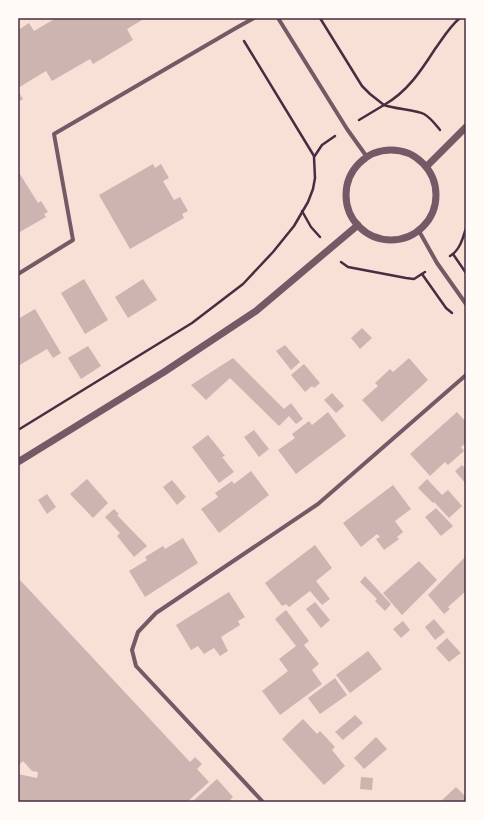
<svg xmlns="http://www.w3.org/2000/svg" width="484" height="820" font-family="Poppins,sans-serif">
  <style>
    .building { fill: #ccb4b1 }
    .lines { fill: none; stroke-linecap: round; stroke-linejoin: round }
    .path { stroke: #4a2c40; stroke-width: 2.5 }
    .minor { stroke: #755966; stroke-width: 4 }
    .tertiary { stroke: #755966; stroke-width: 7 }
    .neatline { fill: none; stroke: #4a2c40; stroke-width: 1.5 }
  </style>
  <rect width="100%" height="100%" fill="#f7e1d7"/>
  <g class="building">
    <path d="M 56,18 L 141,18 L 142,20 L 127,29 L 133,40 L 93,64 L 90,59 L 52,81 L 46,71 L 18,88 L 18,30 L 29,23 L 34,31 Z"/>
    <path d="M 18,91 L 23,99 L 18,102 Z"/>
    <path d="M 153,164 L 155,168 L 161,164 L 169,178 L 163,181 L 174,200 L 180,197 L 188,211 L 182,214 L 184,218 L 130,249 L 99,195 Z"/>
    <path d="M 18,171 L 38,203 L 41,201 L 48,212 L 44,214 L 46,217 L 18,233 Z"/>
    <path d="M 84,279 L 108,320 L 85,334 L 61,293 Z"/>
    <path d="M 143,279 L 157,300 L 128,318 L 115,297 Z"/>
    <path d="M 35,309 L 61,353 L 53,358 L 47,349 L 18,366 L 18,319 Z"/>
    <path d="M 362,328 L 372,338 L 360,349 L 351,338 Z"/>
    <path d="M 285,345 L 300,362 L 291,370 L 276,351 Z"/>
    <path d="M 88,346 L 101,366 L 81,379 L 68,358 Z"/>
    <path d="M 233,358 L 284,409 L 291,403 L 303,419 L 296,424 L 289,416 L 279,426 L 230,378 L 206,400 L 191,385 Z"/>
    <path d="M 409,358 L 428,380 L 382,422 L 362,400 L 378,386 L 375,383 L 390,369 L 393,372 Z"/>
    <path d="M 304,364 L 320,383 L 314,388 L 312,386 L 305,392 L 291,375 Z"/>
    <path d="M 332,393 L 344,406 L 336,413 L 324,400 Z"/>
    <path d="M 328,412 L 346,436 L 296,474 L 278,450 L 295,438 L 292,434 L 309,421 L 312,425 Z"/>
    <path d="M 457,412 L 466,422 L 466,443 L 461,447 L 464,451 L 448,465 L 445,462 L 430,476 L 410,454 Z"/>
    <path d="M 254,430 L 269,449 L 259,457 L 244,437 Z"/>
    <path d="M 208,435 L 225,456 L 222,457 L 234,472 L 219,483 L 192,447 Z"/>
    <path d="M 462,465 L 466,469 L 466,484 L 455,471 Z"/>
    <path d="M 251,471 L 269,495 L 219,533 L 201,509 L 218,497 L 215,493 L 232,481 L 234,484 Z"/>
    <path d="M 87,479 L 108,503 L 93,518 L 70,494 Z"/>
    <path d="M 427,479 L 442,495 L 448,490 L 462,506 L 449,518 L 434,502 L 433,503 L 418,488 Z"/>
    <path d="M 172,480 L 186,497 L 177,505 L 163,487 Z"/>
    <path d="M 393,485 L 411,509 L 395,521 L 403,532 L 397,537 L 399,539 L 384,550 L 376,539 L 380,537 L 377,534 L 361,547 L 343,523 Z"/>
    <path d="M 47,494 L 56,507 L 47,514 L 38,500 Z"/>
    <path d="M 436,508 L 453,526 L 441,536 L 425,517 Z"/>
    <path d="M 114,509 L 119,514 L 117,515 L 147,546 L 134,557 L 117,536 L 120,533 L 105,517 Z"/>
    <path d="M 183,538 L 198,563 L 145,597 L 129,571 L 147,560 L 145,557 L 163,546 L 165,549 Z"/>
    <path d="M 315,545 L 332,568 L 316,581 L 330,599 L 322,605 L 310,591 L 289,607 L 286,604 L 282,606 L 265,583 Z"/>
    <path d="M 466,556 L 466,591 L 448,607 L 450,609 L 444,614 L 428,595 Z"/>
    <path d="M 419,561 L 437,580 L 402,615 L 383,593 Z"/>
    <path d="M 365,576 L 391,604 L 385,611 L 375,601 L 377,599 L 360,582 Z"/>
    <path d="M 20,580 L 190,762 L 195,757 L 202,764 L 197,769 L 209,782 L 187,802 L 18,802 L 18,774 L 37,778 L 38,772 L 32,771 L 23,761 L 18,766 L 18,582 Z"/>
    <path d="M 229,592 L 245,617 L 238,621 L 240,625 L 221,637 L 228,651 L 220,656 L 214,648 L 204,654 L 198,646 L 191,650 L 176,625 Z"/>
    <path d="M 315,602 L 330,620 L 321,628 L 306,609 Z"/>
    <path d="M 286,610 L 309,641 L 304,645 L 319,664 L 312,670 L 322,684 L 280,715 L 262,691 L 288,671 L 279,659 L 296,646 L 275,619 Z"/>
    <path d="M 434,619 L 445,632 L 435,640 L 425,627 Z"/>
    <path d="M 403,621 L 410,630 L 401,638 L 393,629 Z"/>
    <path d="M 447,638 L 461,653 L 449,662 L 436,648 Z"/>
    <path d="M 368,651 L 382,669 L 350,693 L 336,675 Z"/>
    <path d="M 335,678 L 347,695 L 320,714 L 308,698 Z"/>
    <path d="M 355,715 L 363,723 L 343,740 L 335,732 Z"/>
    <path d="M 303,719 L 317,734 L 320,731 L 335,747 L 332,750 L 345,766 L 324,785 L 282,739 Z"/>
    <path d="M 376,737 L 387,749 L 364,769 L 354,758 Z"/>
    <path d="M 361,777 L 373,778 L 372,790 L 360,789 Z"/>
    <path d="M 217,779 L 233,797 L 230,800 L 232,802 L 192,802 Z"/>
    <path d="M 456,787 L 466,797 L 466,802 L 443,802 L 441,801 Z"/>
  </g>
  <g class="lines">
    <g class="path">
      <path d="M 320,18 L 362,86 L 370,94 L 384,105 C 407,92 421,71 435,49 C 443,38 450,26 460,18"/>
      <path d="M 244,41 L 314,156"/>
      <path d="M 359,120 L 384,105 C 395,109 416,110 424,114 C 431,118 435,124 440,130"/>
      <path d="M 302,211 L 311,227 L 320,237"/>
      <path d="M 453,254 L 466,273"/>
      <path d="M 450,256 C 460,250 463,238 466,228"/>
      <path d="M 341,262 L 348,267 L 406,278 L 414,279 L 425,272"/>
      <path d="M 422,274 L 446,308 L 452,313"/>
      <path d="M 18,430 L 192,323 L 243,284 L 273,252 L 294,226 L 308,202 L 313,189 L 315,178 L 314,157 L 322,145 L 335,136"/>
    </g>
    <g class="minor">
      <path d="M 278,18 L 347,129 L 367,157"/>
      <path d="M 419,231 L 437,263 L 466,304"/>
      <path d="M 18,274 L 73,240 L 54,134 L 236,28 L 254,18"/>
      <path d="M 263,802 L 136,666 L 132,650 L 138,632 L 156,613 L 318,504 L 466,375"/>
    </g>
    <g class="tertiary">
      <circle cx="391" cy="195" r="45"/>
      <path d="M 427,166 L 466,127"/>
      <path d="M 18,462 L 164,372 L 256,311 L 358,225"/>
    </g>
  </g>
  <rect width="484" height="820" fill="none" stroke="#fffaf5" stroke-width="38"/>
  <rect x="19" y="19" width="446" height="782" class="neatline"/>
</svg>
